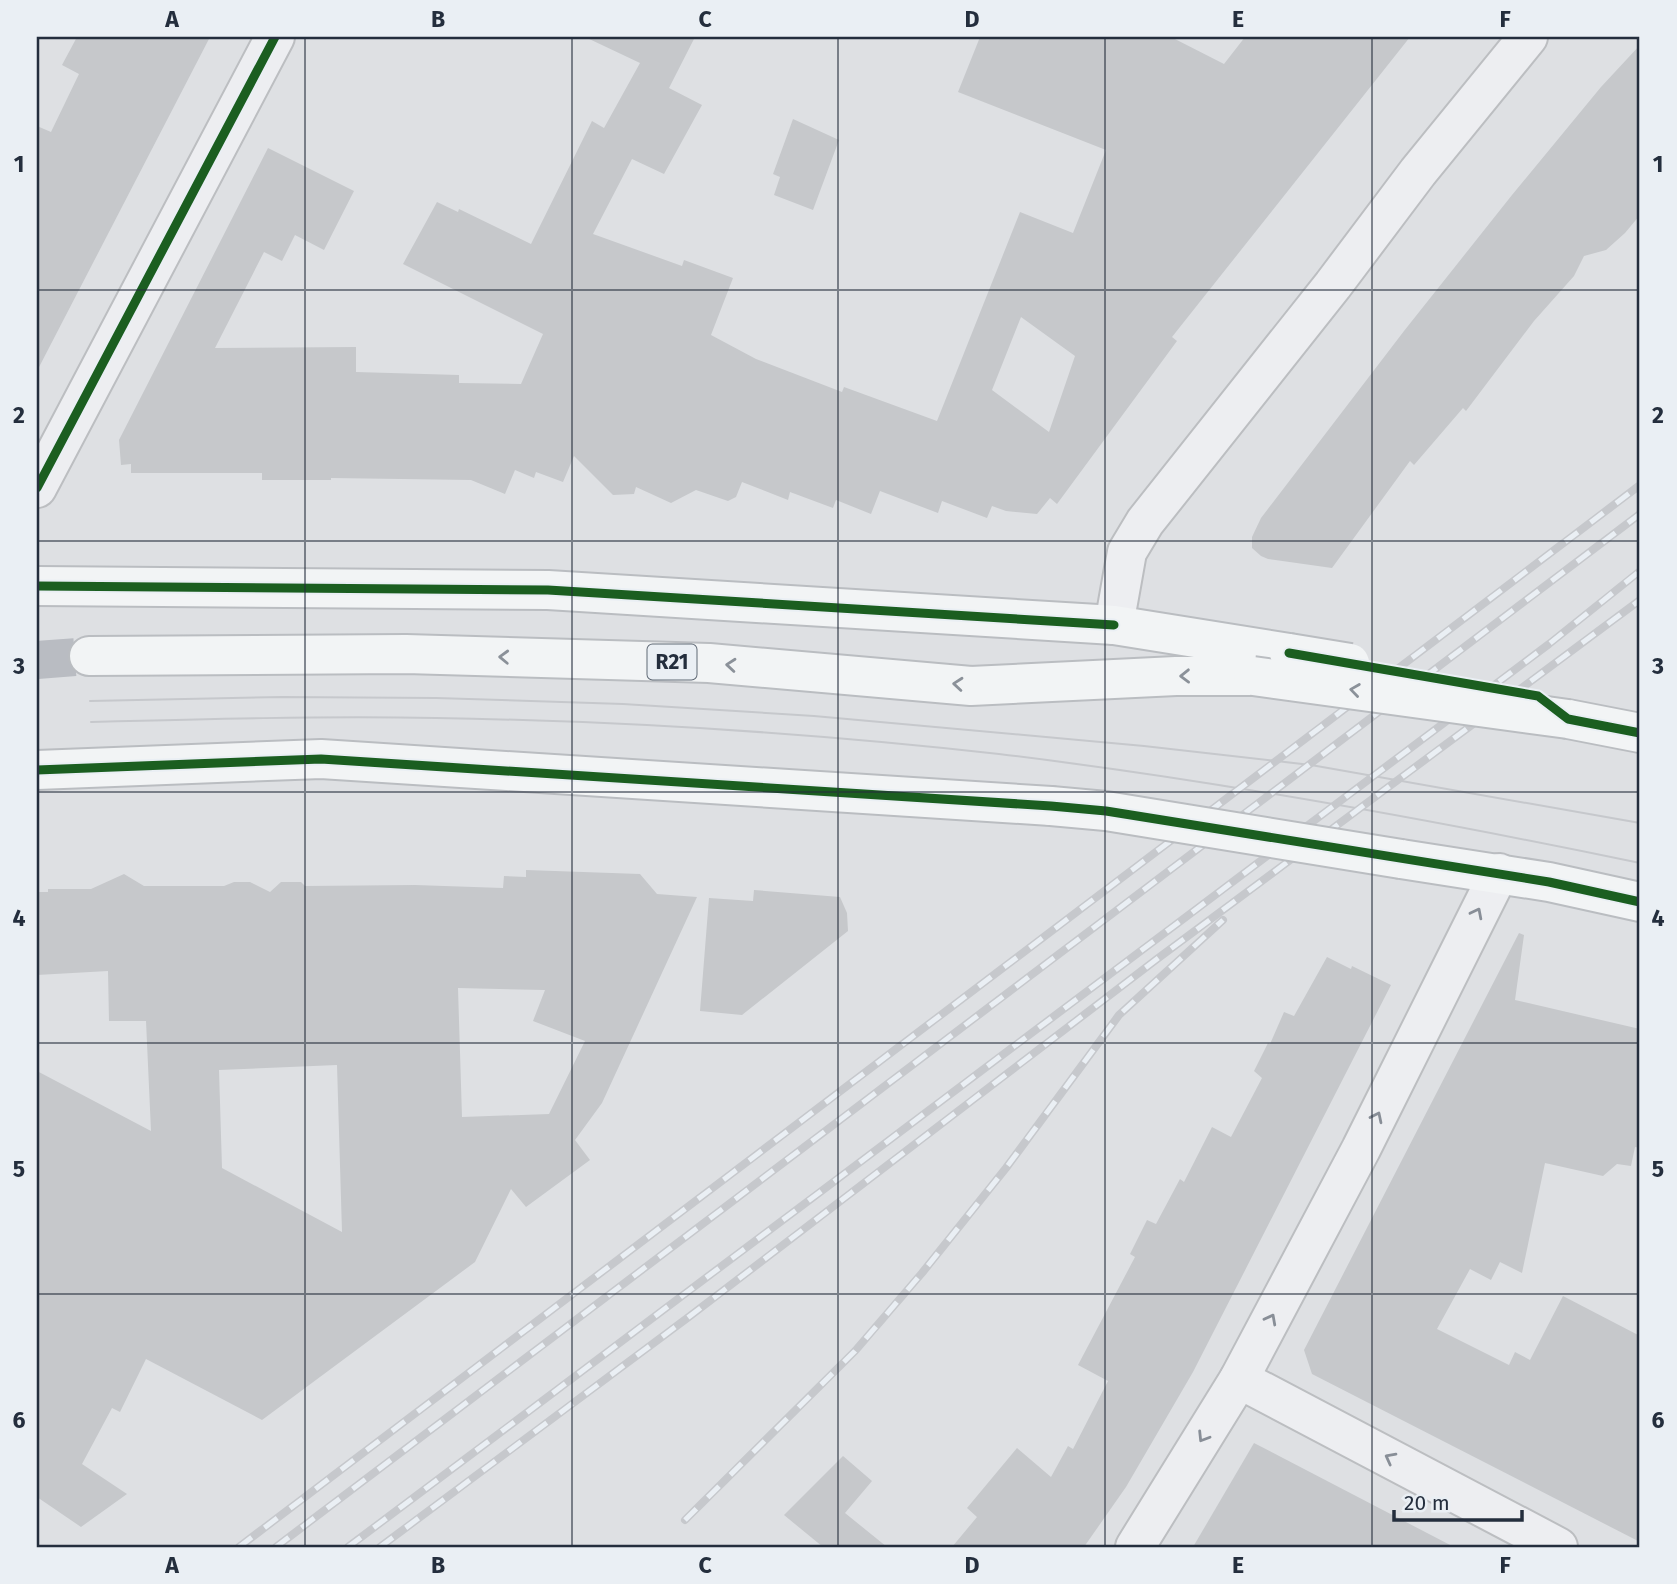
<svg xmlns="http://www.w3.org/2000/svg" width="1677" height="1584" font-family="'Fira Sans',sans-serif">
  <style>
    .building { fill: #c6c8cb; fill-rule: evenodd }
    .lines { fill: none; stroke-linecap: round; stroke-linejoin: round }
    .major-tunnel { stroke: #b9bcc2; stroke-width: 38; stroke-dasharray: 38 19; stroke-linecap: butt }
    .minor-casing { stroke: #bcbec1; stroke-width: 42 }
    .major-casing { stroke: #babdc1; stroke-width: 42 }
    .minor { stroke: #edeef1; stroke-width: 38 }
    .major { stroke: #f2f4f5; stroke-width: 38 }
    .tram { stroke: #c6c8cc; stroke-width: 2 }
    .rail-casing { stroke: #c6c8cc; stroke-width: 8 }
    .rail { stroke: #eaeff4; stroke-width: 5; stroke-dasharray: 16; stroke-linecap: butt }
    .major-bridge-casing { stroke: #babdc1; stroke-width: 42; stroke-linecap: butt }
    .major-bridge { stroke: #f2f4f5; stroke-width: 38 }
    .cycleway-casing { stroke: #eaeff4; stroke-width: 13 }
    .cycleway { stroke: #1b5e20; stroke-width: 9 }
    .oneway { stroke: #8b9199 }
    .oneway2 { stroke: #888e97 }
    .grid { fill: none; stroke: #242e3d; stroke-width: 2; stroke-opacity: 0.55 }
    .labels { text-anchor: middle; stroke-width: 5; stroke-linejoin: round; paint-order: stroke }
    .shield { fill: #eaeff4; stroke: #5f6874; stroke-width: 2 }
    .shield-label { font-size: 21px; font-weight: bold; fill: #242e3d }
    .neatline { fill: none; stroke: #242e3d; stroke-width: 2.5 }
    .grid-label { font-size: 23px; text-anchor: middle; font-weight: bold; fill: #242e3d }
  </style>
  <rect width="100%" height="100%" fill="#dee0e3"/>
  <g class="building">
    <path d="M 77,37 L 210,37 L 37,371 L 37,126 L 51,132 L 79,74 L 62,65 Z"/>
    <path d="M 585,37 L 695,37 L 669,88 L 702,105 L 664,174 L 632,159 L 593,234 L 682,266 L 684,260 L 733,278 L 711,335 L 756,359 L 842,392 L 844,387 L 937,421 L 1020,212 L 1073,233 L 1106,150 L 958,92 L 980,37 L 1171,37 L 1224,64 L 1245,37 L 1410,37 L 1172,337 L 1177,341 L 1057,504 L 1050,498 L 1037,514 L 1006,511 L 992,506 L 987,518 L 942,501 L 938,513 L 880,491 L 871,514 L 836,500 L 833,508 L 790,492 L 788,500 L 742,482 L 736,497 L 728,501 L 696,490 L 671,503 L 636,487 L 634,494 L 613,495 L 574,456 L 563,482 L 536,472 L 534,478 L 515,470 L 505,494 L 471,480 L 331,478 L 331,480 L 262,480 L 262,473 L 131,473 L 131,464 L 121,465 L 119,440 L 268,148 L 354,191 L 324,250 L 295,235 L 282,261 L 264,252 L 215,348 L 356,347 L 356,372 L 459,375 L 459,383 L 521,384 L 543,334 L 403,264 L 437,202 L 458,212 L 459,209 L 531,244 L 592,121 L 604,128 L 640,63 ZM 1021,317 L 1075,356 L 1049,432 L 992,390 Z"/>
    <path d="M 1640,45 L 1640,215 L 1625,233 L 1606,250 L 1584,256 L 1574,276 L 1534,321 L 1466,411 L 1463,408 L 1414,465 L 1410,461 L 1332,568 L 1268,559 L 1261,556 L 1252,548 L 1252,537 L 1261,518 L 1404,331 L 1512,195 L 1601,87 Z"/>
    <path d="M 793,119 L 839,140 L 813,210 L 774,195 L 780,177 L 773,174 Z"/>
    <path d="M 526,870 L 640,874 L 657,894 L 697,897 L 602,1103 L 575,1140 L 590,1160 L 526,1207 L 511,1189 L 475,1262 L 262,1420 L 146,1359 L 120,1412 L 112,1408 L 82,1464 L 127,1494 L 81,1527 L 37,1497 L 37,1071 L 151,1131 L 146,1021 L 109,1021 L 108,971 L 37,975 L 37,892 L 48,892 L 48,889 L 91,889 L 124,874 L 144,886 L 224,886 L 234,882 L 250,882 L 270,892 L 281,882 L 301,882 L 305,886 L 415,885 L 503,888 L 504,876 L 526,877 ZM 458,988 L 545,990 L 533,1021 L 585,1041 L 549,1114 L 462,1117 ZM 337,1065 L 342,1232 L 222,1168 L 219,1070 Z"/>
    <path d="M 754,890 L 840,897 L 847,913 L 848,931 L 742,1015 L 700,1011 L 709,898 L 753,901 Z"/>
    <path d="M 1519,933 L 1524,935 L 1515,1000 L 1640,1029 L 1640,1148 L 1635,1147 L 1631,1166 L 1617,1164 L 1603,1176 L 1545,1163 L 1522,1273 L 1500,1262 L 1491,1280 L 1470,1269 L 1437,1329 L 1509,1365 L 1515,1352 L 1530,1360 L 1563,1296 L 1640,1336 L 1640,1542 L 1312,1374 L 1304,1350 Z"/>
    <path d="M 1327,957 L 1351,969 L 1352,966 L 1391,985 L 1193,1372 L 1126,1487 L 1084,1547 L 952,1547 L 977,1517 L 967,1508 L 1017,1448 L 1051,1477 L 1068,1446 L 1073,1449 L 1108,1381 L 1078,1365 L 1135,1257 L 1130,1254 L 1147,1220 L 1156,1224 L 1180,1179 L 1184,1182 L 1212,1127 L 1231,1137 L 1262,1078 L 1254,1071 L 1268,1043 L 1270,1044 L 1284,1012 L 1294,1016 Z"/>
    <path d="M 1254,1443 L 1454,1547 L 1193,1547 Z"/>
    <path d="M 843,1456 L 872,1481 L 845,1513 L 887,1547 L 823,1547 L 784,1515 Z"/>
  </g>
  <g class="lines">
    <path class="major-tunnel" d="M 37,660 L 89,656"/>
    <g class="minor-casing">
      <g id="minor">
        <path d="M 37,488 L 275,37"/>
        <path d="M 1114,625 L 1127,552 L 1145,522 L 1333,285 L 1418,172 L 1528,37"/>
        <path d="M 1239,1379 L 1558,1547"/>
        <path d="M 1135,1547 L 1239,1379 L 1361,1149 L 1499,873"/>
      </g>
    </g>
    <g class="major-casing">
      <g id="major">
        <path d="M 37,586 L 548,590 L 1114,625 L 1289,653"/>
        <path d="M 89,656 L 406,654 L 709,663 L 971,686 L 1176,676 L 1253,676"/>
        <path d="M 1568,719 L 1640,733"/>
        <path d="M 37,770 L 321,759 L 1051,806"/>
        <path d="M 1401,859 L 1549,882 L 1640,902"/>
      </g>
    </g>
    <use href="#minor" class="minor"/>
    <use href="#major" class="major"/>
    <g class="tram">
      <path d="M 90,701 L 282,697 L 436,698 L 623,704 L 814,716 L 1144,746 L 1311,765 L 1640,823"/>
      <path d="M 91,722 C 206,719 321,716 436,718 C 624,721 812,733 999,754 C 1214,780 1428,819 1640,863"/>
    </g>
    <g class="rail-casing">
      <g id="rail">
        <path d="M 685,1520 L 855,1351 L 922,1273 L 1006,1168 L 1119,1015 L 1223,920"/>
        <path d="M 239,1547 L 1640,485"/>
        <path d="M 276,1547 L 1640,514"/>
        <path d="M 348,1547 L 1549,644 L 1640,571"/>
        <path d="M 380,1547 L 690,1316 L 1157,959 L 1640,600"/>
      </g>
    </g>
    <use href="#rail" class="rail"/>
    <g class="major-bridge-casing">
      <g id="major-bridge">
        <path d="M 1289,653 L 1350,663"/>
        <path d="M 1253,676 L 1568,719"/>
        <path d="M 1051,806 L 1106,811 L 1401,859"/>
      </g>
    </g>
    <use href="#major-bridge" class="major-bridge"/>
    <g class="cycleway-casing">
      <g id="cycleway">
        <path d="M 37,488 L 275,37"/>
        <path d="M 37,586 L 548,590 L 1114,625"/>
        <path d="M 1289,653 L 1538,696 L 1568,719 L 1640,733"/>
        <path d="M 37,770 L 321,759 L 1051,806 L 1106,811 L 1549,882 L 1640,902"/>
      </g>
    </g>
    <use href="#cycleway" class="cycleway"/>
  </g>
  <defs><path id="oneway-chevron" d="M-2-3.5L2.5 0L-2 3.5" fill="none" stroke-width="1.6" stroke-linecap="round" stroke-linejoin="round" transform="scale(1.75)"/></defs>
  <g class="oneway">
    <use href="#oneway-chevron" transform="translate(504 657) rotate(-178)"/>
    <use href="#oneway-chevron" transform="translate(731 665) rotate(-175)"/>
    <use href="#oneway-chevron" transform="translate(1185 676) rotate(179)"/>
    <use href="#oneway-chevron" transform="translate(958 684) rotate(-175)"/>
    <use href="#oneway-chevron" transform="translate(1355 690) rotate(-172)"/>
  </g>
  <g class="oneway2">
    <use href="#oneway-chevron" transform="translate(1477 913) rotate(-63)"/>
    <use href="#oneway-chevron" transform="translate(1377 1117) rotate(-64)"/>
    <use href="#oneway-chevron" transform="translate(1271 1319) rotate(-62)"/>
    <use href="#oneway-chevron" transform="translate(1203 1437) rotate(122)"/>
    <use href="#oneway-chevron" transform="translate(1390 1458) rotate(-152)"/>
  </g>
  <path class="grid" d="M 305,37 L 305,1547M 572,37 L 572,1547M 838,37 L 838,1547M 1105,37 L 1105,1547M 1372,37 L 1372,1547M 37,290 L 1640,290M 37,541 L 1640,541M 37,792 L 1640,792M 37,1043 L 1640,1043M 37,1294 L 1640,1294"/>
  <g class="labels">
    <rect class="shield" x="647.5" y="644.5" width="49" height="35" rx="5"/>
    <g class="shield-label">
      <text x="672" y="669">R21</text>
    </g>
  </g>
  <rect width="1677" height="1584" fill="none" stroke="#eaeff4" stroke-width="77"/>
  <path d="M1394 1510v10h128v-10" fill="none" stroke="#242e3d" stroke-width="3.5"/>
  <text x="1404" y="1510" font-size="21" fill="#242e3d" stroke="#eaeff4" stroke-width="5" paint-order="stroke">20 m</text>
  <rect x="38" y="38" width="1600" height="1508" class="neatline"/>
  <g class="grid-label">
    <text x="172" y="27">A</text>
    <text x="438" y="27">B</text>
    <text x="705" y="27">C</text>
    <text x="972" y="27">D</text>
    <text x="1238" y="27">E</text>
    <text x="1505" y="27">F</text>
    <text x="19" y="172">1</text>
    <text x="1658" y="172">1</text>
    <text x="19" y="423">2</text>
    <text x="1658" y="423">2</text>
    <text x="19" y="674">3</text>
    <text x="1658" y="674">3</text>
    <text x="19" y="926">4</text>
    <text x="1658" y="926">4</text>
    <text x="19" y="1177">5</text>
    <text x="1658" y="1177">5</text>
    <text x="19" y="1428">6</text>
    <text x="1658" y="1428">6</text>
    <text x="172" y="1573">A</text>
    <text x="438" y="1573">B</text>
    <text x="705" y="1573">C</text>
    <text x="972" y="1573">D</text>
    <text x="1238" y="1573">E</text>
    <text x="1505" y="1573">F</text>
  </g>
</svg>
